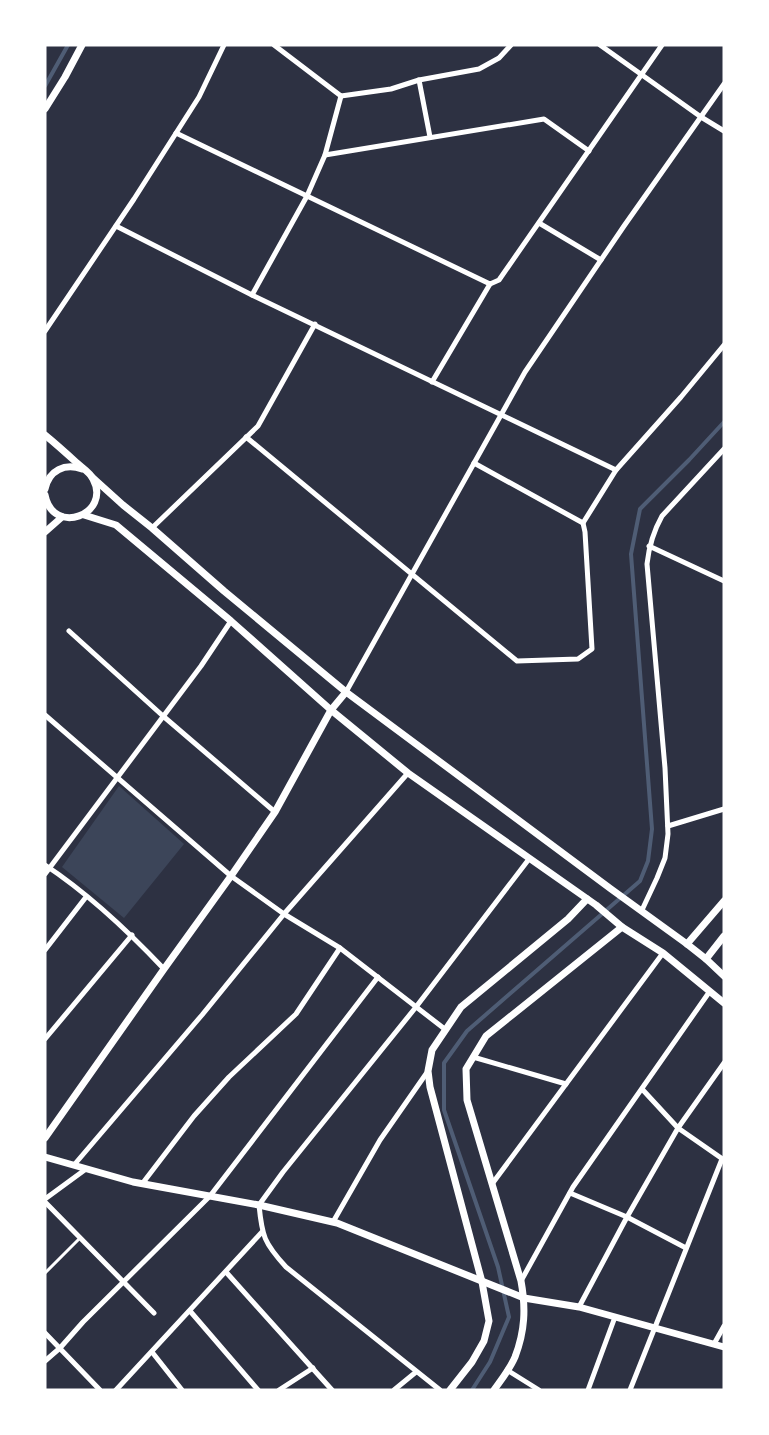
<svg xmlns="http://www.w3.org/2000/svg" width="769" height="1435" font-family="Karla,sans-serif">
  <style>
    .green { fill: #3c4559 }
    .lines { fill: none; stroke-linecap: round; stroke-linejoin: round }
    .stream { stroke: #4f5d75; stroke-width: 4 }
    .service { stroke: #fff; stroke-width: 3 }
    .minor { stroke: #fff; stroke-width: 5 }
    .tertiary { stroke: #fff; stroke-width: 7 }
  </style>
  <rect width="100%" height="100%" fill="#2d3142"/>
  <path class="green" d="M 119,786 L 184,844 L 124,918 L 62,867 Z"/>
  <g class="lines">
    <g class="stream">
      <path d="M 45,86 L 68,45"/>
      <path d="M 472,1390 L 490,1362 L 509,1317 L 498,1267 L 444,1110 L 444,1063 L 467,1031 L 640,881 L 648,861 L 652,829 L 631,554 L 640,509 L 689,460 L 724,422"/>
    </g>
    <path class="service" d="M 45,1273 L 80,1238"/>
    <g class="minor">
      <path d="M 274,45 L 341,96 L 391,89 L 419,80 L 479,69 L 499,58 L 511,45"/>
      <path d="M 600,45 L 701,117 L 724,131"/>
      <path d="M 419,80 L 430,137"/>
      <path d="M 176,133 L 490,284 L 499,280 L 662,45"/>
      <path d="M 325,155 L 544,119 L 589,151"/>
      <path d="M 539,223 L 601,260"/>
      <path d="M 116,226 L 252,295 L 616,470"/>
      <path d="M 252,295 L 307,196 L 325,155 L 341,96"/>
      <path d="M 45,331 L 134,199 L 199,97 L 224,45"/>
      <path d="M 432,382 L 490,284"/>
      <path d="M 246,437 L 517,661 L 578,659 L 592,649 L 585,532 L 583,523 L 474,463"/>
      <path d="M 583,523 L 616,470 L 681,397 L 724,345"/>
      <path d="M 152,528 L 258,426 L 315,324"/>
      <path d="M 649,546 L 724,581"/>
      <path d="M 69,631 L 163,716 L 275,812"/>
      <path d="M 346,692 L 525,372 L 624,226 L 724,84"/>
      <path d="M 45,715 L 231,876 L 284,914 L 340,948 L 446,1030"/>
      <path d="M 668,826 L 724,809"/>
      <path d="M 45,865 C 89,894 128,931 164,969"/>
      <path d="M 45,874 L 201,666 L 231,621"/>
      <path d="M 642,910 L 657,878 L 665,858 L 668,834 L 665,768 L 647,564 C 649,546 653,532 662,516 L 724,449"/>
      <path d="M 45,950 L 86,897"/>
      <path d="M 45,1039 L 132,935"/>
      <path d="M 473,1057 L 566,1084"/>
      <path d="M 642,1089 L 678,1128 L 724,1160"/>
      <path d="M 74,1165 L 202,1015 L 284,914 L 408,773"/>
      <path d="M 142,1184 L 194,1116 L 229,1077 L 296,1014 L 340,948"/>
      <path d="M 492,1184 L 663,953"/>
      <path d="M 570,1193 L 627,1217 L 686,1248"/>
      <path d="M 45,1199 L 86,1169"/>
      <path d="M 45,1202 L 154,1313"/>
      <path d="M 333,1222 L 380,1140 L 428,1071"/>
      <path d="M 226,1272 L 332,1390"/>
      <path d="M 521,1281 L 573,1187 L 710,991"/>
      <path d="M 579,1307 L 627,1217 L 678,1128 L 724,1063"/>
      <path d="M 190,1311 L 258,1390"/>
      <path d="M 45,1333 L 100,1390"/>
      <path d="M 714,1344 L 724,1326"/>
      <path d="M 152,1352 L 182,1390"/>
      <path d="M 45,1361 L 60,1348 L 83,1322 L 210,1196 L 378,977"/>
      <path d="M 507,1370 L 539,1390"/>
      <path d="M 116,1390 L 262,1232"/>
      <path d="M 279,1390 L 313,1368"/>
      <path d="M 394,1390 L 416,1372"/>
      <path d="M 440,1390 L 286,1267 C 264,1243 262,1236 259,1205 L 283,1172 L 416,1007 L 529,859"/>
      <path d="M 588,1390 L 615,1317"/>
      <path d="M 630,1390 L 722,1159"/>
    </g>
    <g class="tertiary">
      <path d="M 45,109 L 65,77 L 82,45"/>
      <path d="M 45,435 C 56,444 66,453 77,463 C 82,468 90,472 93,479 C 112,514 53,537 45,495"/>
      <path d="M 92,477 L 123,505 L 152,528 L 224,591 L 346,692 L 611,889 L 687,944 L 706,959 L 724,976"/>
      <path d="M 45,489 C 49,470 65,463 82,469"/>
      <path d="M 84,515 L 116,525 L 231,621 L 331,710 L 408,773 L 596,905 L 622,927 L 663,953 L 724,1003"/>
      <path d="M 45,532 L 62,517"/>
      <path d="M 687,944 L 724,901"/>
      <path d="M 706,959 L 724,936"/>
      <path d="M 45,1138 L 164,969 L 231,876 L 275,812 L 331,710 L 346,692"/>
      <path d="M 45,1157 L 133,1182 L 259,1205 L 337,1223 L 524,1298 L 579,1307 L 724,1347"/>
      <path d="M 450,1390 L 472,1362 L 484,1341 L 489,1321 L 482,1282 L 430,1087 L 428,1071 L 432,1050 L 461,1007 L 568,919 L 587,899"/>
      <path d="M 494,1390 C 501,1380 510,1369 515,1357 C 525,1331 526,1308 521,1281 L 467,1100 L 466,1069 L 486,1036 L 622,927"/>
    </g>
  </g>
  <rect width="769" height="1435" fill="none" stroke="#ffffff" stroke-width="93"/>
</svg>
